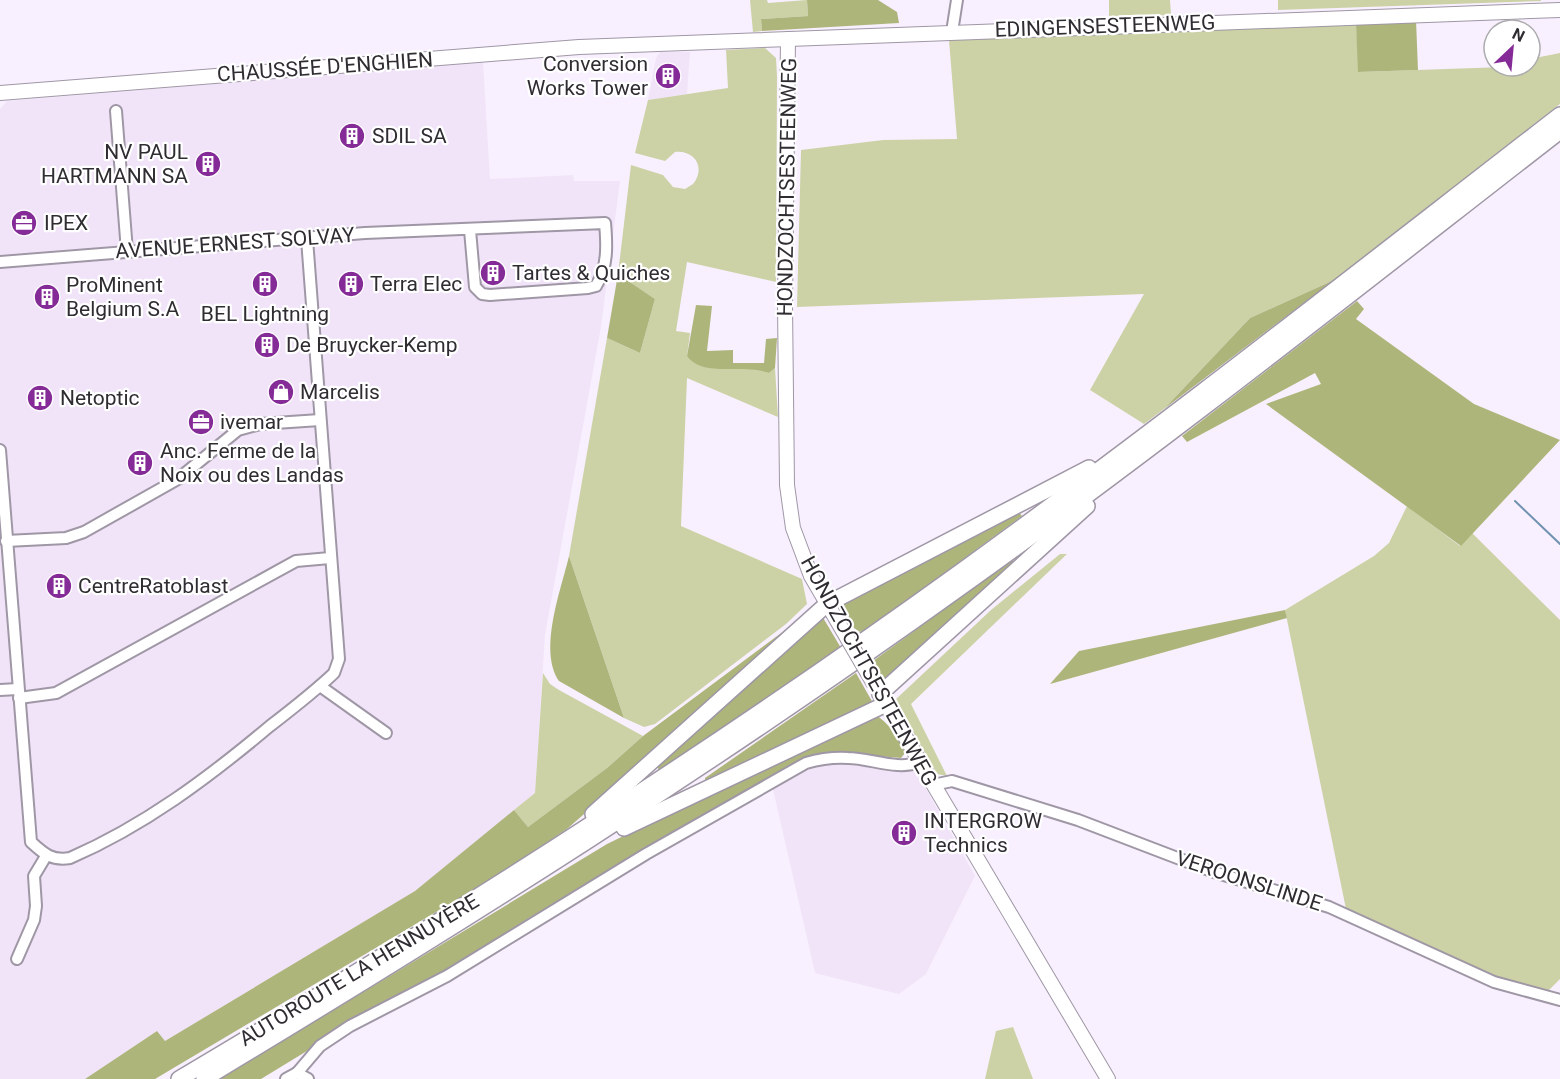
<svg xmlns="http://www.w3.org/2000/svg" width="1560" height="1079" font-family="Roboto,sans-serif">
  <style>
    .built { fill: #f1e4f9 }
    .green { fill: #ccd2a6 }
    .forest { fill: #aeb57b }
    .lines { fill: none; stroke-linecap: round; stroke-linejoin: round }
    .stream { stroke: #7192b1; stroke-width: 2 }
    .minor-casing { stroke: #9f97a5; stroke-width: 14 }
    .major-casing { stroke: #9f97a5; stroke-width: 16 }
    .highway-casing { stroke: #9f97a5; stroke-width: 18 }
    .minor { stroke: #fff; stroke-width: 10 }
    .major { stroke: #fff; stroke-width: 14 }
    .highway { stroke: #fff; stroke-width: 15 }
    .major-bridge-casing { stroke: #9f97a5; stroke-width: 16; stroke-linecap: butt }
    .major-bridge { stroke: #fff; stroke-width: 14 }
    .labels { text-anchor: middle; stroke-width: 4.5; stroke-linejoin: round; paint-order: stroke }
    .street-label { font-size: 21px; fill: #2f2c32; stroke: #fff }
    .poi-label { font-size: 21px; fill: #2f2c32; stroke: #fff; text-anchor: start }
  </style>
  <rect width="100%" height="100%" fill="#f8f0fe"/>
  <g class="built">
    <path d="M 660,52 L 690,52 L 687,94 L 648,100 L 656,58 Z"/>
    <path d="M 483,62 L 490,179 L 573,175 L 574,181 L 620,181 L 601,327 L 545,635 L 535,793 L 415,891 L 165,1041 L 157,1031 L 85,1079 L 0,1079 L 0,109 L 7,101 Z"/>
    <path d="M 826,763 L 916,771 L 975,876 L 926,974 L 899,994 L 815,973 L 772,785 Z"/>
  </g>
  <g class="green">
    <path d="M 750,0 L 767,0 L 768,3 L 807,0 L 808,16 L 761,19 L 762,31 L 753,32 Z"/>
    <path d="M 1109,0 L 1170,0 L 1171,15 L 1109,17 Z"/>
    <path d="M 1278,0 L 1541,0 L 1541,1 L 1278,10 Z"/>
    <path d="M 1356,24 L 1359,72 L 1530,66 L 1530,59 L 1560,53 L 1560,104 L 1334,280 L 1250,318 L 1164,409 L 1144,424 L 1090,390 L 1144,294 L 797,307 L 801,150 L 883,140 L 957,139 L 949,40 Z"/>
    <path d="M 765,48 L 776,58 L 777,76 L 776,282 L 687,262 L 676,331 L 690,333 L 687,356 L 733,369 L 755,368 L 769,373 L 775,368 L 778,417 L 687,378 L 681,526 L 802,579 L 807,604 L 786,624 L 655,724 L 644,727 L 624,718 L 569,556 L 607,338 L 640,353 L 655,299 L 618,274 L 631,165 L 663,175 L 673,187 L 685,189 L 693,184 C 706,168 695,150 675,152 L 665,161 L 635,153 L 648,100 L 728,88 L 726,50 Z"/>
    <path d="M 1407,506 L 1460,546 L 1472,533 L 1560,620 L 1560,979 L 1547,992 L 1502,980 L 1346,909 L 1285,610 L 1374,556 L 1389,543 Z"/>
    <path d="M 1060,554 L 1067,554 L 911,704 L 947,776 L 937,774 L 895,700 L 991,610 Z"/>
    <path d="M 543,673 L 550,684 L 559,690 L 643,736 L 607,768 L 528,827 L 514,810 L 535,793 Z"/>
    <path d="M 1013,1027 L 1033,1079 L 985,1079 L 996,1031 Z"/>
  </g>
  <g class="forest">
    <path d="M 807,0 L 878,0 L 897,12 L 899,23 L 762,31 L 761,19 L 808,16 Z"/>
    <path d="M 1416,20 L 1418,70 L 1358,72 L 1356,24 Z"/>
    <path d="M 618,274 L 655,299 L 640,353 L 607,338 Z"/>
    <path d="M 1334,280 L 1164,409 L 1250,318 Z"/>
    <path d="M 1357,301 L 1364,309 L 1356,319 L 1474,404 L 1560,440 L 1461,546 L 1266,404 L 1321,384 L 1315,373 L 1187,442 L 1182,436 Z"/>
    <path d="M 696,305 L 712,306 L 707,351 L 733,350 L 733,363 L 764,363 L 766,339 L 777,338 L 775,368 L 769,373 C 742,363 703,378 687,356 Z"/>
    <path d="M 1018,511 L 1022,516 L 869,628 L 860,632 L 854,628 L 843,604 Z"/>
    <path d="M 569,556 L 624,718 L 559,681 C 538,650 561,590 569,556 Z"/>
    <path d="M 1012,560 L 1016,564 L 887,679 L 883,678 L 873,661 Z"/>
    <path d="M 1285,610 L 1287,618 L 1050,684 L 1079,651 Z"/>
    <path d="M 804,616 L 807,619 L 567,829 L 490,880 L 155,1079 L 85,1079 L 157,1031 L 165,1041 L 415,891 L 514,810 L 528,827 L 607,768 L 643,736 Z"/>
    <path d="M 822,616 L 841,648 L 659,770 L 656,765 Z"/>
    <path d="M 856,673 L 873,703 L 705,785 L 705,778 Z"/>
    <path d="M 874,714 C 888,722 899,737 905,753 L 901,758 L 834,752 L 815,754 L 529,918 L 454,967 L 343,1029 L 261,1079 L 220,1079 L 607,844 Z"/>
  </g>
  <g class="lines">
    <path class="stream" d="M 1515,501 L 1560,544"/>
    <g class="minor-casing">
      <g id="minor">
        <path d="M 952,32 L 957,0"/>
        <path d="M 116,111 L 127,251"/>
        <path d="M 0,262 L 365,233 L 605,223 C 607,245 608,267 596,286 L 588,288 L 490,295 L 482,294 L 475,287 L 470,230"/>
        <path d="M 0,450 L 31,842 C 44,854 52,861 70,858 C 144,826 208,778 270,726 C 292,709 314,692 334,673 L 339,659 L 307,239"/>
        <path d="M 6,541 L 66,538 L 84,532 L 178,479 L 238,430 L 260,424 L 320,420"/>
        <path d="M 320,686 L 386,733"/>
        <path d="M 0,690 L 18,689"/>
        <path d="M 19,698 L 56,693 L 296,561 L 330,558"/>
        <path d="M 933,785 L 952,781 L 1078,820 L 1214,872 L 1329,907 L 1494,982 L 1560,1000"/>
        <path d="M 17,959 L 34,920 L 36,906 L 34,876 L 46,856"/>
        <path d="M 297,1073 L 320,1046 L 350,1026 L 447,976 L 646,854 L 806,763 C 820,759 833,757 848,758 C 870,758 898,771 919,762"/>
        <path d="M 286,1079 L 297,1073 L 308,1079"/>
      </g>
    </g>
    <g class="major-casing">
      <g id="major">
        <path d="M 788,39 L 785,305 L 787,485 L 793,528 L 811,576 L 832,612"/>
        <path d="M 0,93 L 579,47 L 1560,10"/>
        <path d="M 881,696 L 1108,1079"/>
      </g>
    </g>
    <g class="highway-casing">
      <g id="highway">
        <path d="M 880,694 L 1087,506"/>
        <path d="M 593,814 L 827,604 L 1089,468"/>
        <path d="M 624,828 L 886,704"/>
        <path d="M 179,1079 C 446,921 708,754 960,572 C 1164,425 1361,269 1560,115"/>
        <path d="M 204,1079 C 463,923 718,762 964,585 C 1167,440 1363,284 1560,131"/>
      </g>
    </g>
    <use href="#minor" class="minor"/>
    <use href="#major" class="major"/>
    <use href="#highway" class="highway"/>
    <g class="major-bridge-casing">
      <path id="major-bridge" d="M 832,612 L 874,684"/>
    </g>
    <use href="#major-bridge" class="major-bridge"/>
  </g>
  <defs>
    <g id="building-disc" transform="scale(1.35)"><circle r="9.5" fill="#852b97" stroke="#fff"/><path d="M-4-6H4V6H1V3H-1V6H-4ZM-2.5-4.3h1.7v1.8h-1.7ZM.8-4.3h1.7v1.8H.8ZM-2.5-1h1.7V.8h-1.7ZM.8-1h1.7V.8H.8Z" fill="#fff"/></g>
    <g id="office-disc" transform="scale(1.35)"><circle r="9.5" fill="#852b97" stroke="#fff"/><path d="M-6-3h4V-5.5h4V-3h4V5H-6ZM-1-4.5V-3h2v-1.5ZM-6 0V1H6V0Z" fill="#fff"/></g>
    <g id="shop-disc" transform="scale(1.35)"><circle r="9.5" fill="#852b97" stroke="#fff"/><path d="M-5-2.5h2.3a2.7 3.5 0 0 1 5.4 0H5L5.5 6h-11ZM-1.5-2.5h3a1.5 2.3 0 0 0-3 0Z" fill="#fff"/></g>
  </defs>
  <g fill-rule="evenodd">
    <use href="#building-disc" x="668" y="76"/>
    <use href="#building-disc" x="352" y="136"/>
    <use href="#building-disc" x="208" y="164"/>
    <use href="#office-disc" x="24" y="223"/>
    <use href="#building-disc" x="493" y="273"/>
    <use href="#building-disc" x="265" y="284"/>
    <use href="#building-disc" x="351" y="284"/>
    <use href="#building-disc" x="47" y="297"/>
    <use href="#building-disc" x="267" y="345"/>
    <use href="#shop-disc" x="281" y="392"/>
    <use href="#building-disc" x="40" y="398"/>
    <use href="#office-disc" x="201" y="422"/>
    <use href="#building-disc" x="140" y="463"/>
    <use href="#building-disc" x="59" y="586"/>
    <use href="#building-disc" x="904" y="833"/>
  </g>
  <g class="labels">
    <g class="street-label">
      <text transform="translate(1105 26) rotate(-2)" y="7">EDINGENSESTEENWEG</text>
      <text transform="translate(325 67) rotate(-4)" y="7">CHAUSSÉE D'ENGHIEN</text>
      <text transform="translate(787 187) rotate(-89)" y="7">HONDZOCHTSESTEENWEG</text>
      <text transform="translate(235 243) rotate(-4)" y="7">AVENUE ERNEST SOLVAY</text>
      <text transform="translate(869 671) rotate(61)" y="7">HONDZOCHTSESTEENWEG</text>
      <text transform="translate(1249 881) rotate(18)" y="7">VEROONSLINDE</text>
      <text transform="translate(359 970) rotate(-31)" y="7">AUTOROUTE LA HENNUYÈRE</text>
    </g>
    <g class="poi-label">
      <text x="648" y="71" text-anchor="end">Conversion<tspan x="648" dy="24">Works Tower</tspan></text>
      <text x="372" y="143">SDIL SA</text>
      <text x="188" y="159" text-anchor="end">NV PAUL<tspan x="188" dy="24">HARTMANN SA</tspan></text>
      <text x="44" y="230">IPEX</text>
      <text x="512" y="280">Tartes &amp; Quiches</text>
      <text x="370" y="291">Terra Elec</text>
      <text x="66" y="292">ProMinent<tspan x="66" dy="24">Belgium S.A</tspan></text>
      <text x="265" y="321" text-anchor="middle">BEL Lightning</text>
      <text x="286" y="352">De Bruycker-Kemp</text>
      <text x="300" y="399">Marcelis</text>
      <text x="60" y="405">Netoptic</text>
      <text x="220" y="429">ivemar</text>
      <text x="160" y="458">Anc. Ferme de la<tspan x="160" dy="24">Noix ou des Landas</tspan></text>
      <text x="78" y="593">CentreRatoblast</text>
      <text x="924" y="828">INTERGROW<tspan x="924" dy="24">Technics</tspan></text>
    </g>
  </g>
  <g transform="translate(1512 48) rotate(26)"><circle r="28" fill="#ffffff" stroke="#acabad" stroke-width="1.5"/>
  <path d="M0-4.5L10 22L0 15L-10 22Z" fill="#852b97"/>
  <text y="-9" font-size="16" font-weight="bold" text-anchor="middle" fill="#2f2c32">N</text>
  </g>
</svg>
